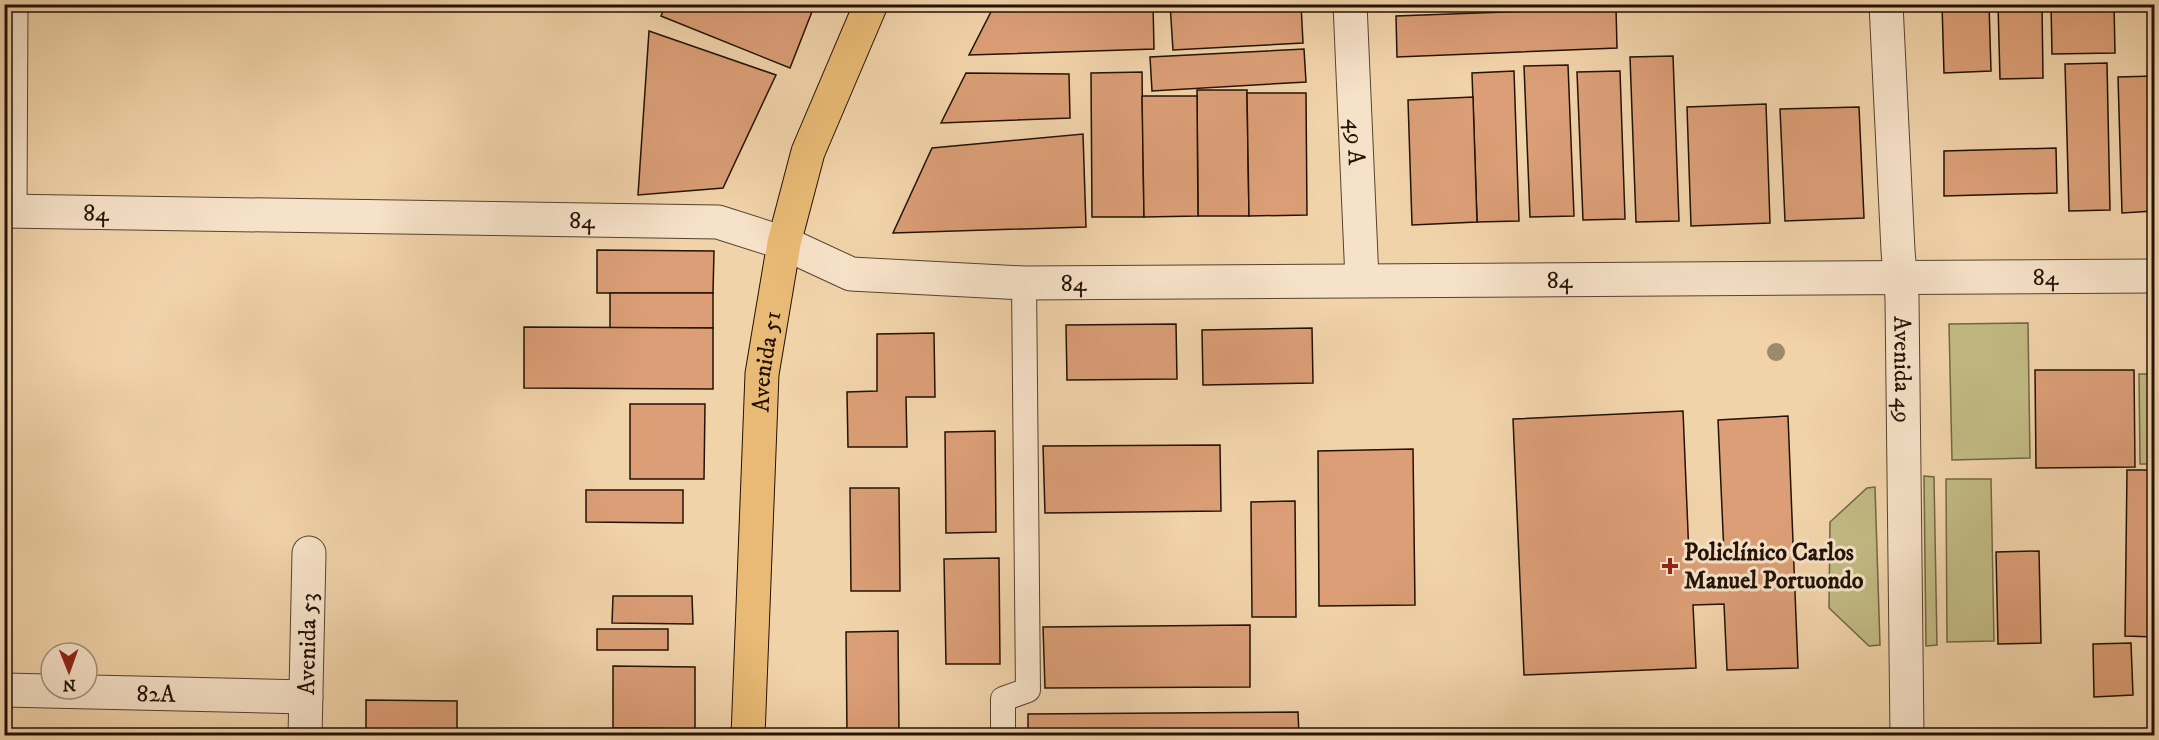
<svg xmlns="http://www.w3.org/2000/svg" width="2159" height="740" font-family="'IM FELL DW Pica',serif">
  <style>
    .green { fill: #c2ba83; stroke: #726644; stroke-width: 1.5 }
    .building { fill: #db9e76; stroke: #231206; stroke-width: 1.5 }
    .lines { fill: none; stroke-linecap: round; stroke-linejoin: round }
    .service-casing { stroke: #56422f; stroke-width: 26 }
    .minor-casing { stroke: #56422f; stroke-width: 35 }
    .primary-casing { stroke: #231206; stroke-width: 35 }
    .service { stroke: #f6e2c8; stroke-width: 24 }
    .minor { stroke: #f6e2c8; stroke-width: 33 }
    .primary { stroke: #e8ba75; stroke-width: 33 }
    .tree { fill: #9e8968 }
    .poi-dot { fill: #8f2418; stroke: #f6e2c8; stroke-width: 2 }
    .labels { text-anchor: middle; stroke-width: 6; stroke-linejoin: round; paint-order: stroke }
    .street-label { font-size: 24px; fill: #231206; stroke: #f6e2c8 }
    .poi-label { font-size: 24px; font-weight: bold; fill: #231206; stroke: #f6e2c8; text-anchor: start }
  </style>
  <rect width="100%" height="100%" fill="#f1d3aa"/>
  <filter id="stains"><feTurbulence type="fractalNoise" baseFrequency=".00333" numOctaves="4"/><feColorMatrix values="0 0 0 0 .2 0 0 0 0 .09 0 0 0 0 .02 0 0 0 .5 -.17"/></filter>
  <radialGradient id="worn" r=".72"><stop offset=".6" stop-color="#630" stop-opacity="0"/><stop offset="1" stop-color="#630" stop-opacity=".3"/></radialGradient>
  <g class="green">
    <path d="M 2028,323 L 2030,458 L 1952,460 L 1949,324 Z"/>
    <path d="M 2139,374 L 2154,374 L 2154,464 L 2140,464 Z"/>
    <path d="M 1924,476 L 1934,477 L 1937,645 L 1926,646 Z"/>
    <path d="M 1946,479 L 1991,479 L 1994,641 L 1947,642 Z"/>
    <path d="M 1875,487 L 1880,645 L 1869,646 L 1829,608 L 1830,522 L 1867,488 Z"/>
  </g>
  <g class="building">
    <path d="M 666,4 L 815,4 L 790,68 L 661,16 Z"/>
    <path d="M 995,4 L 1153,4 L 1154,49 L 969,55 Z"/>
    <path d="M 1170,4 L 1301,4 L 1303,43 L 1173,50 Z"/>
    <path d="M 1391,4 L 1454,4 L 1391,7 Z"/>
    <path d="M 1942,4 L 1989,4 L 1991,71 L 1944,73 Z"/>
    <path d="M 1998,4 L 2042,4 L 2043,78 L 2000,79 Z"/>
    <path d="M 2051,4 L 2114,4 L 2115,53 L 2052,54 Z"/>
    <path d="M 1616,8 L 1617,48 L 1397,57 L 1396,16 Z"/>
    <path d="M 649,31 L 776,75 L 723,188 L 638,195 Z"/>
    <path d="M 1304,49 L 1306,82 L 1152,91 L 1150,57 Z"/>
    <path d="M 1673,56 L 1679,221 L 1636,222 L 1630,57 Z"/>
    <path d="M 2107,63 L 2110,210 L 2069,211 L 2065,64 Z"/>
    <path d="M 1568,65 L 1574,216 L 1530,217 L 1524,66 Z"/>
    <path d="M 1514,71 L 1519,221 L 1477,222 L 1472,73 Z"/>
    <path d="M 1620,71 L 1625,219 L 1583,220 L 1577,72 Z"/>
    <path d="M 1142,72 L 1144,217 L 1092,217 L 1091,73 Z"/>
    <path d="M 966,73 L 1069,74 L 1070,118 L 941,123 Z"/>
    <path d="M 2154,76 L 2154,211 L 2122,213 L 2118,77 Z"/>
    <path d="M 1197,90 L 1247,90 L 1249,216 L 1198,216 Z"/>
    <path d="M 1247,93 L 1306,93 L 1307,215 L 1249,216 Z"/>
    <path d="M 1142,96 L 1197,96 L 1198,216 L 1144,217 Z"/>
    <path d="M 1473,97 L 1477,222 L 1412,225 L 1408,100 Z"/>
    <path d="M 1766,104 L 1770,223 L 1691,226 L 1687,107 Z"/>
    <path d="M 1859,107 L 1864,218 L 1785,221 L 1780,109 Z"/>
    <path d="M 1083,134 L 1086,227 L 893,233 L 932,148 Z"/>
    <path d="M 2056,148 L 2057,193 L 1944,196 L 1944,151 Z"/>
    <path d="M 597,250 L 714,251 L 713,293 L 597,293 Z"/>
    <rect x="610" y="293" width="103" height="35"/>
    <path d="M 1176,324 L 1177,379 L 1067,380 L 1066,325 Z"/>
    <path d="M 524,327 L 713,328 L 713,389 L 524,388 Z"/>
    <path d="M 1312,328 L 1313,383 L 1203,385 L 1202,330 Z"/>
    <path d="M 934,333 L 935,397 L 906,397 L 907,447 L 848,447 L 847,392 L 877,391 L 877,334 Z"/>
    <path d="M 2035,370 L 2134,370 L 2135,467 L 2036,468 Z"/>
    <path d="M 630,404 L 705,404 L 704,479 L 630,479 Z"/>
    <path d="M 1683,411 L 1689,556 L 1724,554 L 1718,420 L 1788,416 L 1798,668 L 1727,670 L 1724,604 L 1693,605 L 1696,668 L 1524,675 L 1513,419 Z"/>
    <path d="M 995,431 L 996,532 L 946,533 L 945,432 Z"/>
    <path d="M 1220,445 L 1221,511 L 1045,513 L 1043,446 Z"/>
    <path d="M 1413,449 L 1415,605 L 1319,606 L 1318,451 Z"/>
    <path d="M 2127,470 L 2154,470 L 2154,637 L 2125,636 Z"/>
    <path d="M 850,488 L 899,488 L 900,591 L 851,591 Z"/>
    <path d="M 586,490 L 683,490 L 683,523 L 586,522 Z"/>
    <path d="M 1295,501 L 1296,617 L 1252,617 L 1251,502 Z"/>
    <path d="M 2039,551 L 2041,643 L 1998,644 L 1996,552 Z"/>
    <path d="M 999,558 L 1000,664 L 946,664 L 944,559 Z"/>
    <path d="M 613,596 L 692,596 L 693,624 L 612,623 Z"/>
    <path d="M 1250,625 L 1250,687 L 1045,688 L 1043,627 Z"/>
    <rect x="597" y="629" width="71" height="21"/>
    <path d="M 898,631 L 899,733 L 847,734 L 846,632 Z"/>
    <path d="M 2131,643 L 2133,695 L 2094,697 L 2093,644 Z"/>
    <path d="M 613,666 L 695,667 L 695,729 L 613,728 Z"/>
    <path d="M 366,700 L 457,701 L 457,729 L 366,729 Z"/>
    <path d="M 1298,712 L 1299,736 L 1028,736 L 1028,714 Z"/>
    <path d="M 614,728 L 695,729 L 695,736 L 614,736 Z"/>
  </g>
  <g class="lines">
    <g class="service-casing">
      <path id="service" d="M 1003,736 L 1003,699 L 1028,690 L 1024,283"/>
    </g>
    <g class="minor-casing">
      <g id="minor">
        <path id="s1" d="M 1350,4 L 1362,280"/>
        <path id="s2" d="M 1886,4 L 1898,251 L 1902,298 L 1907,736"/>
        <path id="s3" d="M 4,211 L 718,222 L 784,243 L 851,274 L 1024,283 L 2154,276"/>
        <path d="M 10,211 L 11,4"/>
        <path id="s4" d="M 4,690 L 306,697"/>
        <path id="s5" d="M 305,736 L 309,553"/>
      </g>
    </g>
    <g class="primary-casing">
      <g id="primary">
        <path id="s6" d="M 748,736 L 762,374 L 784,243 L 808,152 L 871,4"/>
      </g>
    </g>
    <use href="#service" class="service"/>
    <use href="#minor" class="minor"/>
    <use href="#primary" class="primary"/>
  </g>
  <circle class="tree" cx="1776" cy="352" r="9"/>
  <path class="poi-dot" d="M1667 557h6v6h6v6h-6v6h-6v-6h-6v-6h6z"/>
  <g class="labels">
    <g class="street-label">
      <text dy="8" stroke="none"><textPath href="#s1" startOffset="138">49 A</textPath></text>
      <text dy="8" stroke="none"><textPath href="#s3" startOffset="92">84</textPath></text>
      <text dy="8" stroke="none"><textPath href="#s3" startOffset="578">84</textPath></text>
      <text dy="8" stroke="none"><textPath href="#s3" startOffset="2052">84</textPath></text>
      <text dy="8" stroke="none"><textPath href="#s3" startOffset="1566">84</textPath></text>
      <text dy="8" stroke="none"><textPath href="#s3" startOffset="1080">84</textPath></text>
      <text dy="8" stroke="none"><textPath href="#s6" startOffset="375">Avenida 51</textPath></text>
      <text dy="8" stroke="none"><textPath href="#s2" startOffset="366">Avenida 49</textPath></text>
      <text dy="8" stroke="none"><textPath href="#s5" startOffset="92">Avenida 53</textPath></text>
      <text dy="8" stroke="none"><textPath href="#s4" startOffset="152">82A</textPath></text>
    </g>
    <g class="poi-label">
      <text x="1684" y="560">Policlínico Carlos<tspan x="1684" dy="28">Manuel Portuondo</tspan></text>
    </g>
  </g>
  <rect width="2159" height="740" fill="none" stroke="#f1d3aa" stroke-width="24"/>
  <rect x="6" y="6" width="2147" height="728" fill="none" stroke="#231206" stroke-width="3"/>
  <rect x="12" y="12" width="2135" height="716" fill="none" stroke="#231206" stroke-width="1.5"/>
  <g transform="translate(69 671) rotate(179)"><circle r="28" fill="#f6e2c8" stroke="#a28f7a" stroke-width="1.5"/>
  <path d="M0-4.5L10 22L0 15L-10 22Z" fill="#8f2418"/>
  <text y="-9" font-size="16" font-weight="bold" text-anchor="middle" fill="#231206">N</text>
  </g>
  <rect width="100%" height="100%" filter="url(#stains)"/>
  <rect width="100%" height="100%" fill="url(#worn)"/>
</svg>
